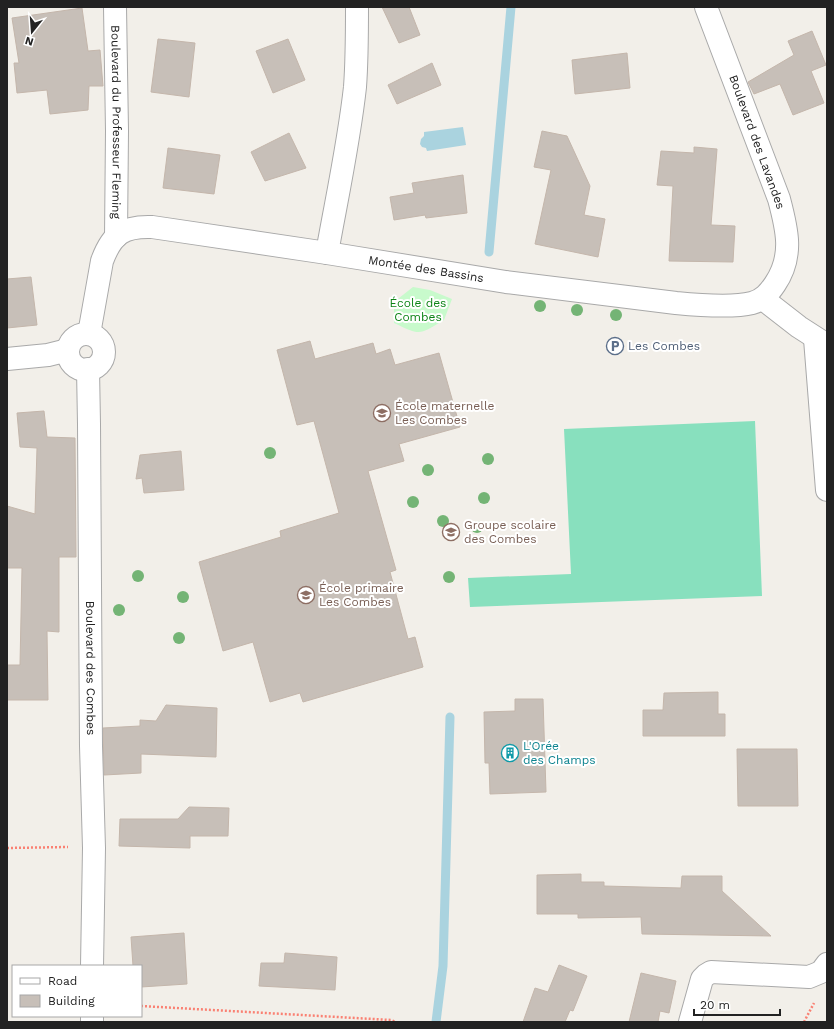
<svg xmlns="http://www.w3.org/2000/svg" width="834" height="1029" font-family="'Work Sans',sans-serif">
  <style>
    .park { fill: #c8facc }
    .pitch { fill: #88e0be }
    .water { fill: #aad3df }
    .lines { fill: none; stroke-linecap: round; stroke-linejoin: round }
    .stream { stroke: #aad3df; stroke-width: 9 }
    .building { fill: #c7bfb8; stroke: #c4b6ab }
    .minor-casing { stroke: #a9a9a9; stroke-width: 24 }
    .path { stroke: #fa8072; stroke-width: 2.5; stroke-dasharray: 2 2; stroke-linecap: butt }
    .minor { stroke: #fff; stroke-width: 22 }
    .tree { fill: #74b475 }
    .labels { text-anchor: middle; stroke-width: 4; stroke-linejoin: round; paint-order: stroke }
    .street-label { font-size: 12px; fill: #222; stroke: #fff }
    .park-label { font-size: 12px; fill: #0c8416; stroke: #fff }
    .service-label { font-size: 12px; fill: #4e5e75; stroke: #fff; text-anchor: start }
    .education-label { font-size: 12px; fill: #785e54; stroke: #fff; text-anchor: start }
    .culture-label { font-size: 12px; fill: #0d838f; stroke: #fff; text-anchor: start }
  </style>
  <rect width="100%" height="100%" fill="#f2efe9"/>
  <path class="park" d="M 413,287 L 430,290 L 452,299 L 444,320 C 419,335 421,336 394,323 L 394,302 Z"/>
  <path class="pitch" d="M 755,421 L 762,596 L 470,607 L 468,578 L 571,574 L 564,429 Z"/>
  <path class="water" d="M 463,127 L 466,145 L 427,151 L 426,148 L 422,147 L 420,144 L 421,139 L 424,136 L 424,132 Z"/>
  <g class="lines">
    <g class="stream">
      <path d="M 489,252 L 511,7"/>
      <path d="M 436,1022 L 443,966 L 450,717"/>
    </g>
  </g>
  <g class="building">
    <path d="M 382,7 L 409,7 L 420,35 L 399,43 Z"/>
    <path d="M 82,8 L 88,51 L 100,50 L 103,86 L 89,86 L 88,110 L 50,114 L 47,90 L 17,93 L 14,63 L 19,63 L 12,18 Z"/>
    <path d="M 812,31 L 826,65 L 811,71 L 824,103 L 793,115 L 780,84 L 754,94 L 748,82 L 794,55 L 788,41 Z"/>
    <path d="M 158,39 L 195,43 L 189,97 L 151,92 Z"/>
    <path d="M 288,39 L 305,80 L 273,93 L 256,51 Z"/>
    <path d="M 627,53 L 630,88 L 575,94 L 572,60 Z"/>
    <path d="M 432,63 L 441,85 L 397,104 L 388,85 Z"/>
    <path d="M 542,131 L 567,136 L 590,186 L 584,215 L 605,219 L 598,257 L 535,244 L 551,170 L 534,167 Z"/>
    <path d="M 289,133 L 306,168 L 265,181 L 251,152 Z"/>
    <path d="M 694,147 L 717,149 L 711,225 L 735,226 L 733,262 L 669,261 L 673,186 L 657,185 L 661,151 L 694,153 Z"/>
    <path d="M 168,148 L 220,155 L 214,194 L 163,188 Z"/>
    <path d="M 463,175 L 467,213 L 426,218 L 425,215 L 394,220 L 390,197 L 414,193 L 412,183 Z"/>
    <path d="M 31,277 L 37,325 L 7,328 L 7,279 Z"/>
    <path d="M 310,341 L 315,359 L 373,343 L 376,354 L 390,349 L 395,365 L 439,353 L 460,427 L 399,444 L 404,461 L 368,471 L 396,570 L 390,572 L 408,639 L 415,637 L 423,667 L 303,702 L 300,693 L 270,702 L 253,642 L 223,651 L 199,562 L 281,537 L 280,531 L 339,513 L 314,421 L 297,425 L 277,350 Z"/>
    <path d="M 44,411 L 47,437 L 75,438 L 76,557 L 59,557 L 59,632 L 47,631 L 48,700 L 7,700 L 7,665 L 20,665 L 22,568 L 7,568 L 7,506 L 35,514 L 37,448 L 20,447 L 17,413 Z"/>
    <path d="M 181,451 L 184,490 L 144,493 L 142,478 L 136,479 L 140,455 Z"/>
    <path d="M 718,692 L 718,714 L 725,714 L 725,736 L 643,736 L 643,710 L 663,710 L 664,693 Z"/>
    <path d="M 515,699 L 543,699 L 546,792 L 490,794 L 489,763 L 485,763 L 484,712 L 515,711 Z"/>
    <path d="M 166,705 L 217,708 L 216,757 L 141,754 L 141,773 L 104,775 L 103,728 L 140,726 L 140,720 L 156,721 Z"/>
    <path d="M 737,749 L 797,749 L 798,806 L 738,806 Z"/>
    <path d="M 189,807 L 229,808 L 228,836 L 190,836 L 190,848 L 119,846 L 120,819 L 178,819 Z"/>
    <path d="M 581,874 L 581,882 L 604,882 L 604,886 L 681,888 L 682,876 L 722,876 L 722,891 L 771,936 L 642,934 L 641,917 L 578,918 L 578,914 L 537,914 L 537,875 Z"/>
    <path d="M 184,933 L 187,984 L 141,987 L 141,966 L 133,966 L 131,937 Z"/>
    <path d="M 285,953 L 337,957 L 335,990 L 259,986 L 261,963 L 284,963 Z"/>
    <path d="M 559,965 L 587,976 L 573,1011 L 570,1010 L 565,1022 L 523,1022 L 535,988 L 548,992 Z"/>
    <path d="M 641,973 L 676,981 L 669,1013 L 660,1011 L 658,1022 L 629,1022 Z"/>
  </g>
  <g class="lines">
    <g class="minor-casing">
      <g id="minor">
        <path id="s1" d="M 115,7 L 117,131 L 116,237"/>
        <path d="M 327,253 C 337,197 349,142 355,87 C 357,60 357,34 357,7"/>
        <path d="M 763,299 L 799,327 L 827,345"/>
        <path id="s2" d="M 89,334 L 102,261 C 112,234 123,226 152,227 L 327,253 L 506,282 L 676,303 C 697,305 732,308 752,303 C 763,300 769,293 775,284 C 794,256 787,229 779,199 L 706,7"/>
        <circle cx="86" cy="352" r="18"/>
        <path d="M 815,339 L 827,490"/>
        <path d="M 7,359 L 48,355 L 68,350"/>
        <path id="s3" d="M 88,369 L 89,424 L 91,746 L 94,848 L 92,966"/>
        <path d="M 92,1022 L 92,1016"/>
        <path d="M 690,1022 L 702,979 L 706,975 L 711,972 L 809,977 L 821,972 L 827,964"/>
      </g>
    </g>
    <g class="path">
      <path d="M 7,848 L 68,847"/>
      <path d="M 141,1006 L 391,1020 L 396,1022"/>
      <path d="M 804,1022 L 814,1003"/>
    </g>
    <use href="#minor" class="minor"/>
  </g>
  <g class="tree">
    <circle cx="540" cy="306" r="6"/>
    <circle cx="577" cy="310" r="6"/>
    <circle cx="616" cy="315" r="6"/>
    <circle cx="270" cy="453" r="6"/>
    <circle cx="488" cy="459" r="6"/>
    <circle cx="428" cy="470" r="6"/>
    <circle cx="484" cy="498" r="6"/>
    <circle cx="413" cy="502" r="6"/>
    <circle cx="443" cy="521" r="6"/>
    <circle cx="477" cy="527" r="6"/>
    <circle cx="138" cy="576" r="6"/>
    <circle cx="449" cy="577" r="6"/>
    <circle cx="183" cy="597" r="6"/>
    <circle cx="119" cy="610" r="6"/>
    <circle cx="179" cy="638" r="6"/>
  </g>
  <defs>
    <g id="parking-ring" transform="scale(0.9)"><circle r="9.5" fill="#fff" stroke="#5c6f8a" stroke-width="1.5"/><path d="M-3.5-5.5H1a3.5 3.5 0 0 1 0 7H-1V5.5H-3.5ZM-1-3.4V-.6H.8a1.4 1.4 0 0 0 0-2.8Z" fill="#5c6f8a"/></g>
    <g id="school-ring" transform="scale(0.9)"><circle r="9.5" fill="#fff" stroke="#8d6e63" stroke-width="1.5"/><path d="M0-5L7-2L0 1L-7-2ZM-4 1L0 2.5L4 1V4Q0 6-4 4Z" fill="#8d6e63"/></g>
    <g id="building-ring" transform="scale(0.9)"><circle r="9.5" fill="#fff" stroke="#0f9aa8" stroke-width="1.5"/><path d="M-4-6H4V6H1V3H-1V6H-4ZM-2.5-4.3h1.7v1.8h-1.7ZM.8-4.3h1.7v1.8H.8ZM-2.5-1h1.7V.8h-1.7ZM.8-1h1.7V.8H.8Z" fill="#0f9aa8"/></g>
  </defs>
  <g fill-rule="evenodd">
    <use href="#parking-ring" x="615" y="346"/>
    <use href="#school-ring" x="382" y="413"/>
    <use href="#school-ring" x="451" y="532"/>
    <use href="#school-ring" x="306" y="595"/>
    <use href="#building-ring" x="510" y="753"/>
  </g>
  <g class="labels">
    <g class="street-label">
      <text dy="4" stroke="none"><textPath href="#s1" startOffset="115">Boulevard du Professeur Fleming</textPath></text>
      <text transform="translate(757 142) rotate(70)" y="4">Boulevard des Lavandes</text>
      <text dy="4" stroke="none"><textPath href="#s2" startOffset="418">Montée des Bassins</textPath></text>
      <text dy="4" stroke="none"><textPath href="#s3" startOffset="299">Boulevard des Combes</textPath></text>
    </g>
    <g class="park-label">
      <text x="418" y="307">École des<tspan x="418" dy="14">Combes</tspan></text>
    </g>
    <g class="service-label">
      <text x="628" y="350">Les Combes</text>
    </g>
    <g class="education-label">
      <text x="395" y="410">École maternelle<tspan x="395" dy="14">Les Combes</tspan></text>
      <text x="464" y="529">Groupe scolaire<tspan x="464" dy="14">des Combes</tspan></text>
      <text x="319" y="592">École primaire<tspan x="319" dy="14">Les Combes</tspan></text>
    </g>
    <g class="culture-label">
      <text x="523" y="750">L'Orée<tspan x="523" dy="14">des Champs</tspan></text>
    </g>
  </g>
  <rect width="834" height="1029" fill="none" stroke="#222222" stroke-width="16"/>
  <rect x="12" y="965" width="130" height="52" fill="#ffffff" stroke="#a7a7a7"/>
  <rect x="20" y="978" width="20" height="6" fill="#ffffff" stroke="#a7a7a7"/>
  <text x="48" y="985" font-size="12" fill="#222222">Road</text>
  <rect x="20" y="995" width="20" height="12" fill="#c7bfb8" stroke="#a7a7a7"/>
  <text x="48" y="1005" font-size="12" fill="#222222">Building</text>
  <g transform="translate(32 32) rotate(197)" stroke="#ffffff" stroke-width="3" paint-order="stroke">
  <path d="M0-3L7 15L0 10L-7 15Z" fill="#222222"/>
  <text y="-6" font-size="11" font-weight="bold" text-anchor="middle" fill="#222222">N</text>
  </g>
  <path d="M694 1009v6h86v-6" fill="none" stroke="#222222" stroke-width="2"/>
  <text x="700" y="1009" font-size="12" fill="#222222" stroke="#ffffff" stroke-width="3" paint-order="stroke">20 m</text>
</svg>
